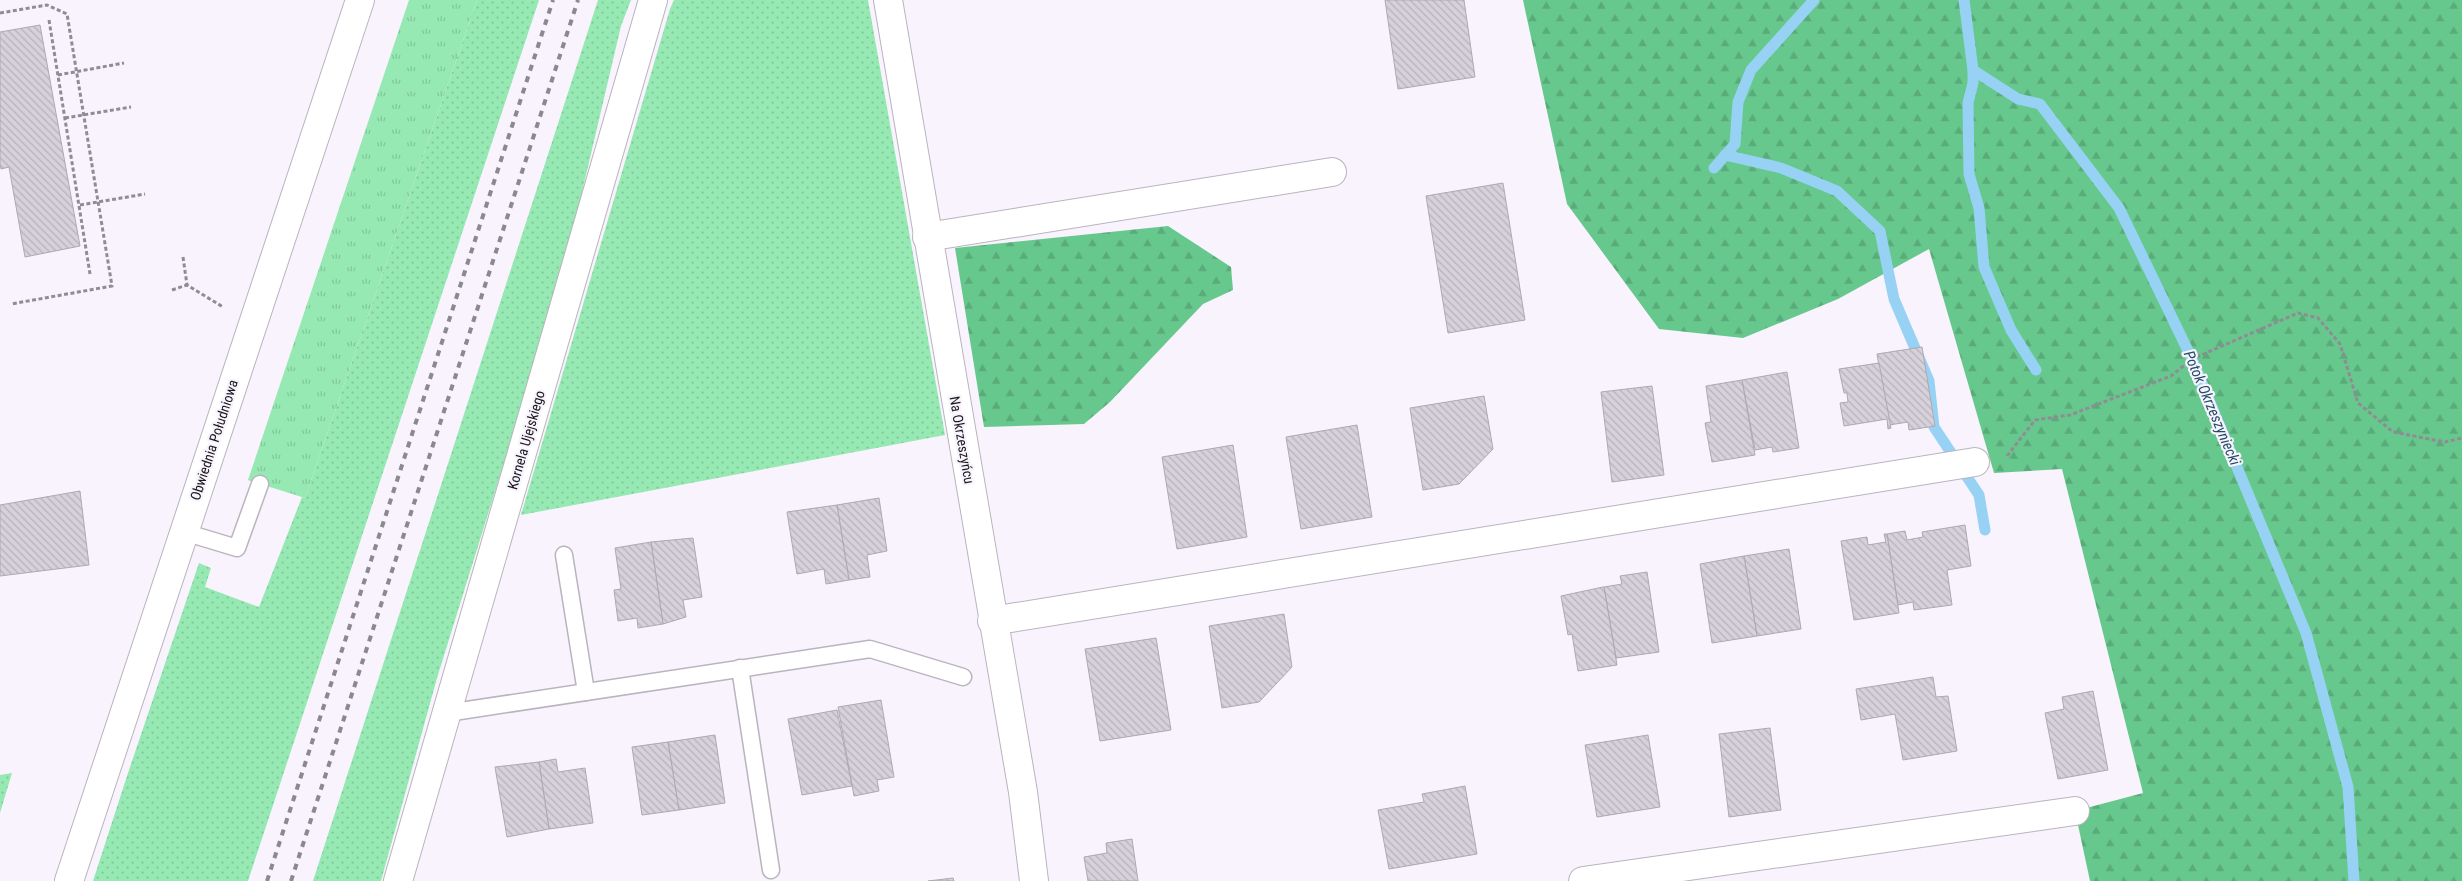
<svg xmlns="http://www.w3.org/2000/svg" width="2462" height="881" font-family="'Roboto Condensed',sans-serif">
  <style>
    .grass { fill: url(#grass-dots) }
    .forest { fill: url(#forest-firs) }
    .park { fill: url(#park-tufts) }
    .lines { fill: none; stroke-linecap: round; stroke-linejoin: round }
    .stream { stroke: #97d2f4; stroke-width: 11 }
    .building { fill: url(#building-back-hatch); stroke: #aea9b1 }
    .service-casing { stroke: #b9b4bd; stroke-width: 19 }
    .minor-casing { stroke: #b9b4bd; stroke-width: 30 }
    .secondary-casing { stroke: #b9b4bd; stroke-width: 30 }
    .path { stroke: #908c93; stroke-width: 3; stroke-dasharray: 4 2.5; stroke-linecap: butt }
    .service { stroke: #fff; stroke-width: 16 }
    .minor { stroke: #fff; stroke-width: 28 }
    .secondary { stroke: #fff; stroke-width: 28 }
    .rail { stroke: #8c888f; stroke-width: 4; stroke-dasharray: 6 6; stroke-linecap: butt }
    .labels { text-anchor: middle; stroke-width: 4.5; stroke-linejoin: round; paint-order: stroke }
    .street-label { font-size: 14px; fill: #1a181b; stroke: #f8f3fd }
    .water-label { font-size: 15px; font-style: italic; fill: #214e66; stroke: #f8f3fd }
  </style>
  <defs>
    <pattern id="grass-dots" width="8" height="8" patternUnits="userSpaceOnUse" patternTransform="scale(1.25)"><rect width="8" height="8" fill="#96e9b3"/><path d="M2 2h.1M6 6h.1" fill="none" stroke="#81c799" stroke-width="1.8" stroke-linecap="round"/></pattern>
    <pattern id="forest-firs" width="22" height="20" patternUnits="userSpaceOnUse" patternTransform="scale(1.25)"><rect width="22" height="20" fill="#67c88d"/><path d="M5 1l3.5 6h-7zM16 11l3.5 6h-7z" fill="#59ab79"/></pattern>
    <pattern id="park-tufts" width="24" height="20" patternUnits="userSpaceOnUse" patternTransform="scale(1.25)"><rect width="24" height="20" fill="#96e9b3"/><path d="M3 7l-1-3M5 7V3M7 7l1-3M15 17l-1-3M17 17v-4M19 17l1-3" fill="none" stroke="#81c799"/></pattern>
    <pattern id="building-back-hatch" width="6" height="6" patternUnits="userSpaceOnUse" patternTransform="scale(1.25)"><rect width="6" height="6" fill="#d6d1da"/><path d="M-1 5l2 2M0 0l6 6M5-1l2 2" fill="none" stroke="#b7b3ba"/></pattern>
  </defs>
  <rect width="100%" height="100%" fill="#f8f3fd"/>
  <g class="grass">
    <path d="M 477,0 L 539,0 L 248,881 L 93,881 L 128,773 L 199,563 L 211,568 L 205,587 L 259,607 L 302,497 L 305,498 Z"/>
    <path d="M 598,0 L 631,0 L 621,26 L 563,273 L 437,678 L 381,881 L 313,881 Z"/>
    <path d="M 674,0 L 868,0 L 945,435 L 521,515 L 670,9 Z"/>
    <path d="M 12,773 L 0,813 L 0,775 Z"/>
  </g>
  <g class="forest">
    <path d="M 1523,0 L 2462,0 L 2462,881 L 2090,881 L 2075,811 L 2143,793 L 2062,469 L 1994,473 L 1929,249 L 1838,299 L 1743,338 L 1659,329 L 1567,204 Z"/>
    <path d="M 1168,226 L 1231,267 L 1233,290 L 1203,304 L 1110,402 L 1084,424 L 984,427 L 955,248 Z"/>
  </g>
  <path class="park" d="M 409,0 L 477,0 L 305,498 L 248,480 Z"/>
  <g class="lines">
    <g class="stream">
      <path d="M 1964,0 L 1973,70 L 2018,99 L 2040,104 L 2119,208 L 2192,359 L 2306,633 L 2348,787 L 2354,881"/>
      <path d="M 1973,70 L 1973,83 L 1968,103 L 1969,174 L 1979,208 L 1984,267 L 2011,330 L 2036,370"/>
      <path d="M 1725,155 L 1781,168 L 1837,191 L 1880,231 L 1894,299 L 1929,381 L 1934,427 L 1979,495 L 1985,530"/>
      <path d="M 1714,168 L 1735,144 L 1738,102 L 1751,70 L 1814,0"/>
    </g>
  </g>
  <g class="building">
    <path d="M 1385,0 L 1464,0 L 1475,77 L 1398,89 Z"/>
    <path d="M 40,25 L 80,246 L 25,257 L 9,167 L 1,169 L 0,165 L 0,32 Z"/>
    <path d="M 1503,183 L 1525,320 L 1448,333 L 1426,196 Z"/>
    <path d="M 1922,347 L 1935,426 L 1909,430 L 1908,422 L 1889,425 L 1877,354 Z"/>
    <path d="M 1879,363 L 1891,428 L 1888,429 L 1887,419 L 1844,426 L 1840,403 L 1848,402 L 1847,393 L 1844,393 L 1839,369 Z"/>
    <path d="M 1787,372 L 1799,448 L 1773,452 L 1772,447 L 1755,450 L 1742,380 Z"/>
    <path d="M 1742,380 L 1755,455 L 1712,462 L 1705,423 L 1711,422 L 1706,386 Z"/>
    <path d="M 1652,386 L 1664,475 L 1612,482 L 1601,392 Z"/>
    <path d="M 1484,396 L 1493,449 L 1459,484 L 1423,490 L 1410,408 Z"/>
    <path d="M 1357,425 L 1372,517 L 1301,529 L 1286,437 Z"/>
    <path d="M 1233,445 L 1247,537 L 1177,549 L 1162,457 Z"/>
    <path d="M 80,491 L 89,565 L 0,576 L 0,505 Z"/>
    <path d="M 879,498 L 887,551 L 867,555 L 870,577 L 849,580 L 837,505 Z"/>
    <path d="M 837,505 L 849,580 L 826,584 L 824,569 L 797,574 L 787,512 Z"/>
    <path d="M 1965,525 L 1971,566 L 1947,570 L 1952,605 L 1914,610 L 1913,602 L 1898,605 L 1887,534 L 1905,531 L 1907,540 L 1923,537 L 1922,532 Z"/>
    <path d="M 1884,534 L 1887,534 L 1899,613 L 1854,620 L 1841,541 L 1867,537 L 1868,545 L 1886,542 Z"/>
    <path d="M 693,538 L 702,597 L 683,600 L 686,617 L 663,624 L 651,542 Z"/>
    <path d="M 651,542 L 663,624 L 638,628 L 637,618 L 618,621 L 614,590 L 621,589 L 615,548 Z"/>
    <path d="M 1789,549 L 1801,629 L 1757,636 L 1744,556 Z"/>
    <path d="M 1744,556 L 1757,636 L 1712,643 L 1700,564 Z"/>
    <path d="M 1647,572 L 1659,652 L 1616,658 L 1604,587 L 1622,584 L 1620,576 Z"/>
    <path d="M 1603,587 L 1604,587 L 1617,665 L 1578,671 L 1572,634 L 1568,635 L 1561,596 Z"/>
    <path d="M 1284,614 L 1292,667 L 1259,702 L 1222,708 L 1209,626 Z"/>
    <path d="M 1156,638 L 1171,730 L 1100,741 L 1085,649 Z"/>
    <path d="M 1933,677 L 1936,697 L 1948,696 L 1957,751 L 1903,760 L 1895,714 L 1861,720 L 1856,689 Z"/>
    <path d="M 2093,691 L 2108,770 L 2058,779 L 2045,713 L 2064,709 L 2062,697 Z"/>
    <path d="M 881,700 L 894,777 L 877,780 L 879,791 L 854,796 L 838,707 Z"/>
    <path d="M 837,710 L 852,786 L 802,795 L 788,719 Z"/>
    <path d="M 1770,728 L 1781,810 L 1729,817 L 1719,734 Z"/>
    <path d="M 715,735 L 725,803 L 679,810 L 668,742 Z"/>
    <path d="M 1648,735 L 1660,807 L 1597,817 L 1585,745 Z"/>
    <path d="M 668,742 L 679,810 L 642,815 L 632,747 Z"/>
    <path d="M 556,759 L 558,772 L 585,768 L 593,823 L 549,829 L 539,762 Z"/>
    <path d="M 539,762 L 549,829 L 507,837 L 495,767 Z"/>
    <path d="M 1465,786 L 1477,854 L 1389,869 L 1378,810 L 1424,802 L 1422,794 Z"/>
    <path d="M 1132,839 L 1138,881 L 1088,881 L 1084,857 L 1107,853 L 1106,843 Z"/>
    <path d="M 953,878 L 954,881 L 928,881 Z"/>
  </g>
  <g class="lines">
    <g class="service-casing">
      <g id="service">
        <path d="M 184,532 L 237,548 L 260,484"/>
        <path d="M 564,555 L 586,692"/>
        <path d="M 740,668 L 771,870"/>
        <path d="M 447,713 L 870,649 L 963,677"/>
      </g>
    </g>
    <g class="minor-casing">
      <g id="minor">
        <path d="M 888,0 L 1023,792 L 1034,881"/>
        <path d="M 927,237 L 1332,172"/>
        <path d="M 992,621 L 1975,462"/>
        <path d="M 398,881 L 653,0"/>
        <path d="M 1583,881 L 2075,811"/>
      </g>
    </g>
    <g class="secondary-casing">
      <path id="secondary" d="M 69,881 L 360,0"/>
    </g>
    <g class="path">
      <path d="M 0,13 L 47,5 L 67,14 L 112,286 L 11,304"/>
      <path d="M 49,20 L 90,274"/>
      <path d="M 58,75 L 124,63"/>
      <path d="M 65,118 L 131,107"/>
      <path d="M 80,205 L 145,194"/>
      <path d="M 183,257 L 187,285 L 223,307"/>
      <path d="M 172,290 L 187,285"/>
      <path d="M 2007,456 L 2035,420 L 2070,415 L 2171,376 L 2192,359 L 2298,313 L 2318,318 L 2340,344 L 2358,403 L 2393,432 L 2445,442 L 2462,438"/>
    </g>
    <use href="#service" class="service"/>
    <use href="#minor" class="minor"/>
    <use href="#secondary" class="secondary"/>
    <g class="rail">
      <path d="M 267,881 L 553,0"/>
      <path d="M 291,881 L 578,0"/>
    </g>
  </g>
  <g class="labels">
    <g class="street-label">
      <text transform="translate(214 440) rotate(-72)" y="5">Obwiednia Południowa</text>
      <text transform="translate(526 440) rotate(-74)" y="5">Kornela Ujejskiego</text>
      <text transform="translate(962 440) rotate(80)" y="5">Na Okrzeszyńcu</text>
    </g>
    <g class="water-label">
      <text transform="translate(2212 408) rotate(67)" y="5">Potok Okrzeszyniecki</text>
    </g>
  </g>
</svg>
